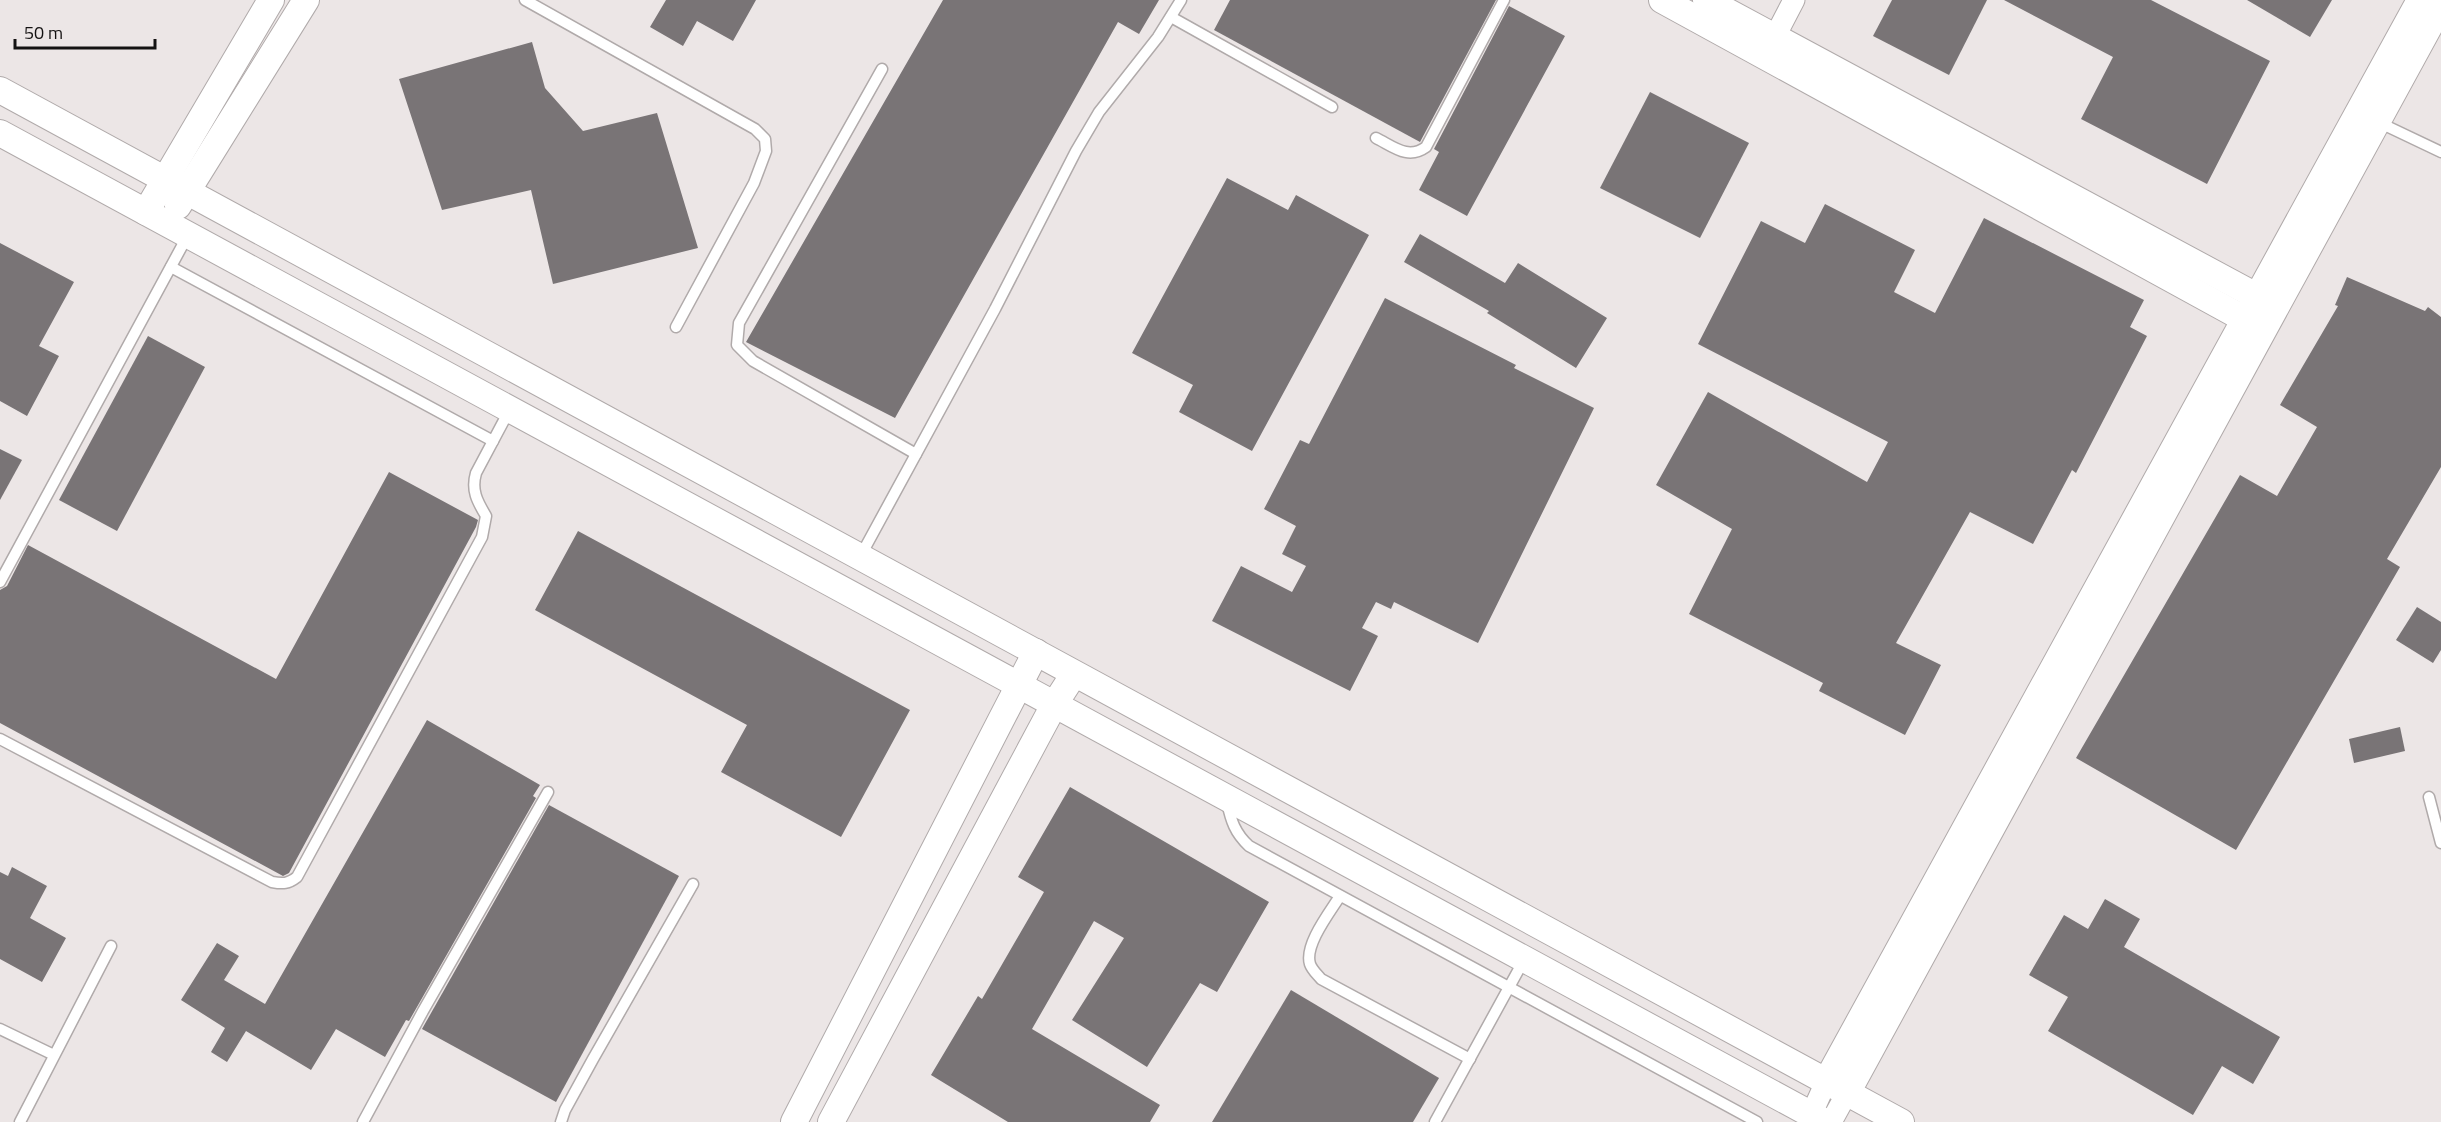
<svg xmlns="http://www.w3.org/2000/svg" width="2441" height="1122" font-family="'Titillium Web',sans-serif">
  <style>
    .building { fill: #797476 }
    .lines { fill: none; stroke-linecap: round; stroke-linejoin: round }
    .service-casing { stroke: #b0aaaa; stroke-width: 13 }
    .minor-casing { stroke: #b0aaaa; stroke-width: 23 }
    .tertiary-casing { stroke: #b0aaaa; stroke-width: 28 }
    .service { stroke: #fff; stroke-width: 10 }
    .minor { stroke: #fff; stroke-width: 21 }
    .tertiary { stroke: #fff; stroke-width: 26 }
  </style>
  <rect width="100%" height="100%" fill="#ece6e6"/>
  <g class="building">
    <path d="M 666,0 L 756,0 L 733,41 L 697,21 L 683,46 L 650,27 Z"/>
    <path d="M 943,0 L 1159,0 L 1139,34 L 1118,22 L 895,418 L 746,342 Z"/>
    <path d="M 1230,0 L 1496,0 L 1420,142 L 1214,30 Z"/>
    <path d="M 1892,0 L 1987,0 L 1949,75 L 1873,36 Z"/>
    <path d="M 2004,0 L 2151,0 L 2270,61 L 2207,184 L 2081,119 L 2113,57 Z"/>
    <path d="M 2247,0 L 2332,0 L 2310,37 Z"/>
    <path d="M 1509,6 L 1565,36 L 1467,216 L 1419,190 L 1439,152 L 1434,149 Z"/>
    <path d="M 532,42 L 545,88 L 583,131 L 657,113 L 698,248 L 553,284 L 531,190 L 442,210 L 399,79 Z"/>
    <path d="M 1650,92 L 1749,143 L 1700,238 L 1600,188 Z"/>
    <path d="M 1227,178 L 1288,210 L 1296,195 L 1369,235 L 1252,451 L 1179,412 L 1193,385 L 1132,353 Z"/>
    <path d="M 1825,204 L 1915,250 L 1894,292 L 1935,313 L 1984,218 L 2144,300 L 2130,327 L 2147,336 L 2076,473 L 2072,470 L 2033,544 L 1970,512 L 1896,643 L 1941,665 L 1905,735 L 1819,691 L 1823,683 L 1689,614 L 1732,529 L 1656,485 L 1708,392 L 1867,482 L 1888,442 L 1698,344 L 1761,221 L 1805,243 Z"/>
    <path d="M 1420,234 L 1505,283 L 1518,263 L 1607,318 L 1576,368 L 1487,313 L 1489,311 L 1404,262 Z"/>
    <path d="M 0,243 L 74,282 L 39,346 L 59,356 L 27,416 L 0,401 Z"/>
    <path d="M 2347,277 L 2425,311 L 2428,307 L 2441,317 L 2441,467 L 2387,559 L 2400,567 L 2236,850 L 2076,758 L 2240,475 L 2277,496 L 2317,427 L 2280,405 L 2338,306 L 2335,305 Z"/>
    <path d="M 1385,298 L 1516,365 L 1514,368 L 1594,408 L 1478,643 L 1394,602 L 1391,609 L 1376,602 L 1362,628 L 1378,636 L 1350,691 L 1212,621 L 1241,566 L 1292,592 L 1306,566 L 1282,554 L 1296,526 L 1264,509 L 1300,440 L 1309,444 Z"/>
    <path d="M 148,336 L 205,367 L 117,531 L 59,500 Z"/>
    <path d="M 0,449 L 22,460 L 0,500 Z"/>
    <path d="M 389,472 L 478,520 L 476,527 L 289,873 L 283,876 L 0,723 L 0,590 L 7,586 L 28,545 L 276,679 Z"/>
    <path d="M 578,531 L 910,710 L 841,837 L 721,772 L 747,725 L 535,610 Z"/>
    <path d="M 2417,607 L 2441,622 L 2441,650 L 2433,663 L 2396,640 Z"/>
    <path d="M 427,720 L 540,785 L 533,796 L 536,798 L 409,1021 L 406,1020 L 385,1057 L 336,1029 L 311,1070 L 246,1031 L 227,1062 L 211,1052 L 225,1028 L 181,1000 L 217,943 L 239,956 L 224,980 L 265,1004 Z"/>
    <path d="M 2400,727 L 2405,751 L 2354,763 L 2349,739 Z"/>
    <path d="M 1070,787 L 1269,902 L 1217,992 L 1200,983 L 1147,1067 L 1072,1020 L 1124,938 L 1094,921 L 1032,1029 L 1160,1105 L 1150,1122 L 1008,1122 L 931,1075 L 978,996 L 982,999 L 1044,892 L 1018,877 Z"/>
    <path d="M 549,805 L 679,876 L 556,1102 L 422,1029 Z"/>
    <path d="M 12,867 L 47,886 L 30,918 L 66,938 L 42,982 L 0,959 L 0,872 L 8,876 Z"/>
    <path d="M 2105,899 L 2140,919 L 2124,947 L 2280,1037 L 2253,1084 L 2222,1066 L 2193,1115 L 2048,1031 L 2068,997 L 2029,975 L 2064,915 L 2088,929 Z"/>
    <path d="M 1291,990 L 1439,1078 L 1413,1122 L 1212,1122 Z"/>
  </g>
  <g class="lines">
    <g class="service-casing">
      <g id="service">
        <path d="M 525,0 L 755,129 L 765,139 L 766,151 L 754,183 L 676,327"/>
        <path d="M 1171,17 L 1332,107"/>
        <path d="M 882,69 L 739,323 L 737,345 L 753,361 L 916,454"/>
        <path d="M 2378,122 L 2441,152"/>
        <path d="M 1376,138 C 1394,147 1408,160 1426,147 L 1504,0"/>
        <path d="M 171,267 L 493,441"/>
        <path d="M 860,557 L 995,309 L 1076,151 L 1099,112 L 1158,37 L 1181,0"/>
        <path d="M 0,582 L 188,235"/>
        <path d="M 0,739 L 272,882 C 283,884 288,884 297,877 L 482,537 L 486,516 C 477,501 471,490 476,473 L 510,409"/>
        <path d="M 2429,797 L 2441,843"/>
        <path d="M 1227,802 C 1231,821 1235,833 1249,846 L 1757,1122"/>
        <path d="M 1340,896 C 1330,912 1304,945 1310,964 C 1312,970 1317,974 1321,979 L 1470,1059"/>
        <path d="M 0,1029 L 54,1055"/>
        <path d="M 20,1122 L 111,946"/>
        <path d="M 363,1122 L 423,1011 L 548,792"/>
        <path d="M 561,1122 L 565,1110 L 593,1059 L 693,884"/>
        <path d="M 1435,1122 L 1524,960"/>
      </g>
    </g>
    <g class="minor-casing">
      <g id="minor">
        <path d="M 1768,50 L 1794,0"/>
        <path d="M 1811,1115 L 1826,1082"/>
        <path d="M 1831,1122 L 1847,1093"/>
      </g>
    </g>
    <g class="tertiary-casing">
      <g id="tertiary">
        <path d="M 1662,0 L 2259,327"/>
        <path d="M 1706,0 L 2271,304"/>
        <path d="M 0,90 L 1901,1122"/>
        <path d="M 0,133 L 1825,1122"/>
        <path d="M 178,206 L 306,0"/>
        <path d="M 146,212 L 271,0"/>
        <path d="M 1826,1082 L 2420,0"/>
        <path d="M 1847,1093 L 2441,5"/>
        <path d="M 794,1122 L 1036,652"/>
        <path d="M 831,1122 L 1054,705 L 1074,674"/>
      </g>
    </g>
    <use href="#service" class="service"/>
    <use href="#minor" class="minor"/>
    <use href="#tertiary" class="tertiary"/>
  </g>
  <path d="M15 39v9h140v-9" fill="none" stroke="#141212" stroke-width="3"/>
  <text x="24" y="39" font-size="18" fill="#141212" stroke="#ece6e6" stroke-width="4.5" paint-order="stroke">50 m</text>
</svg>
